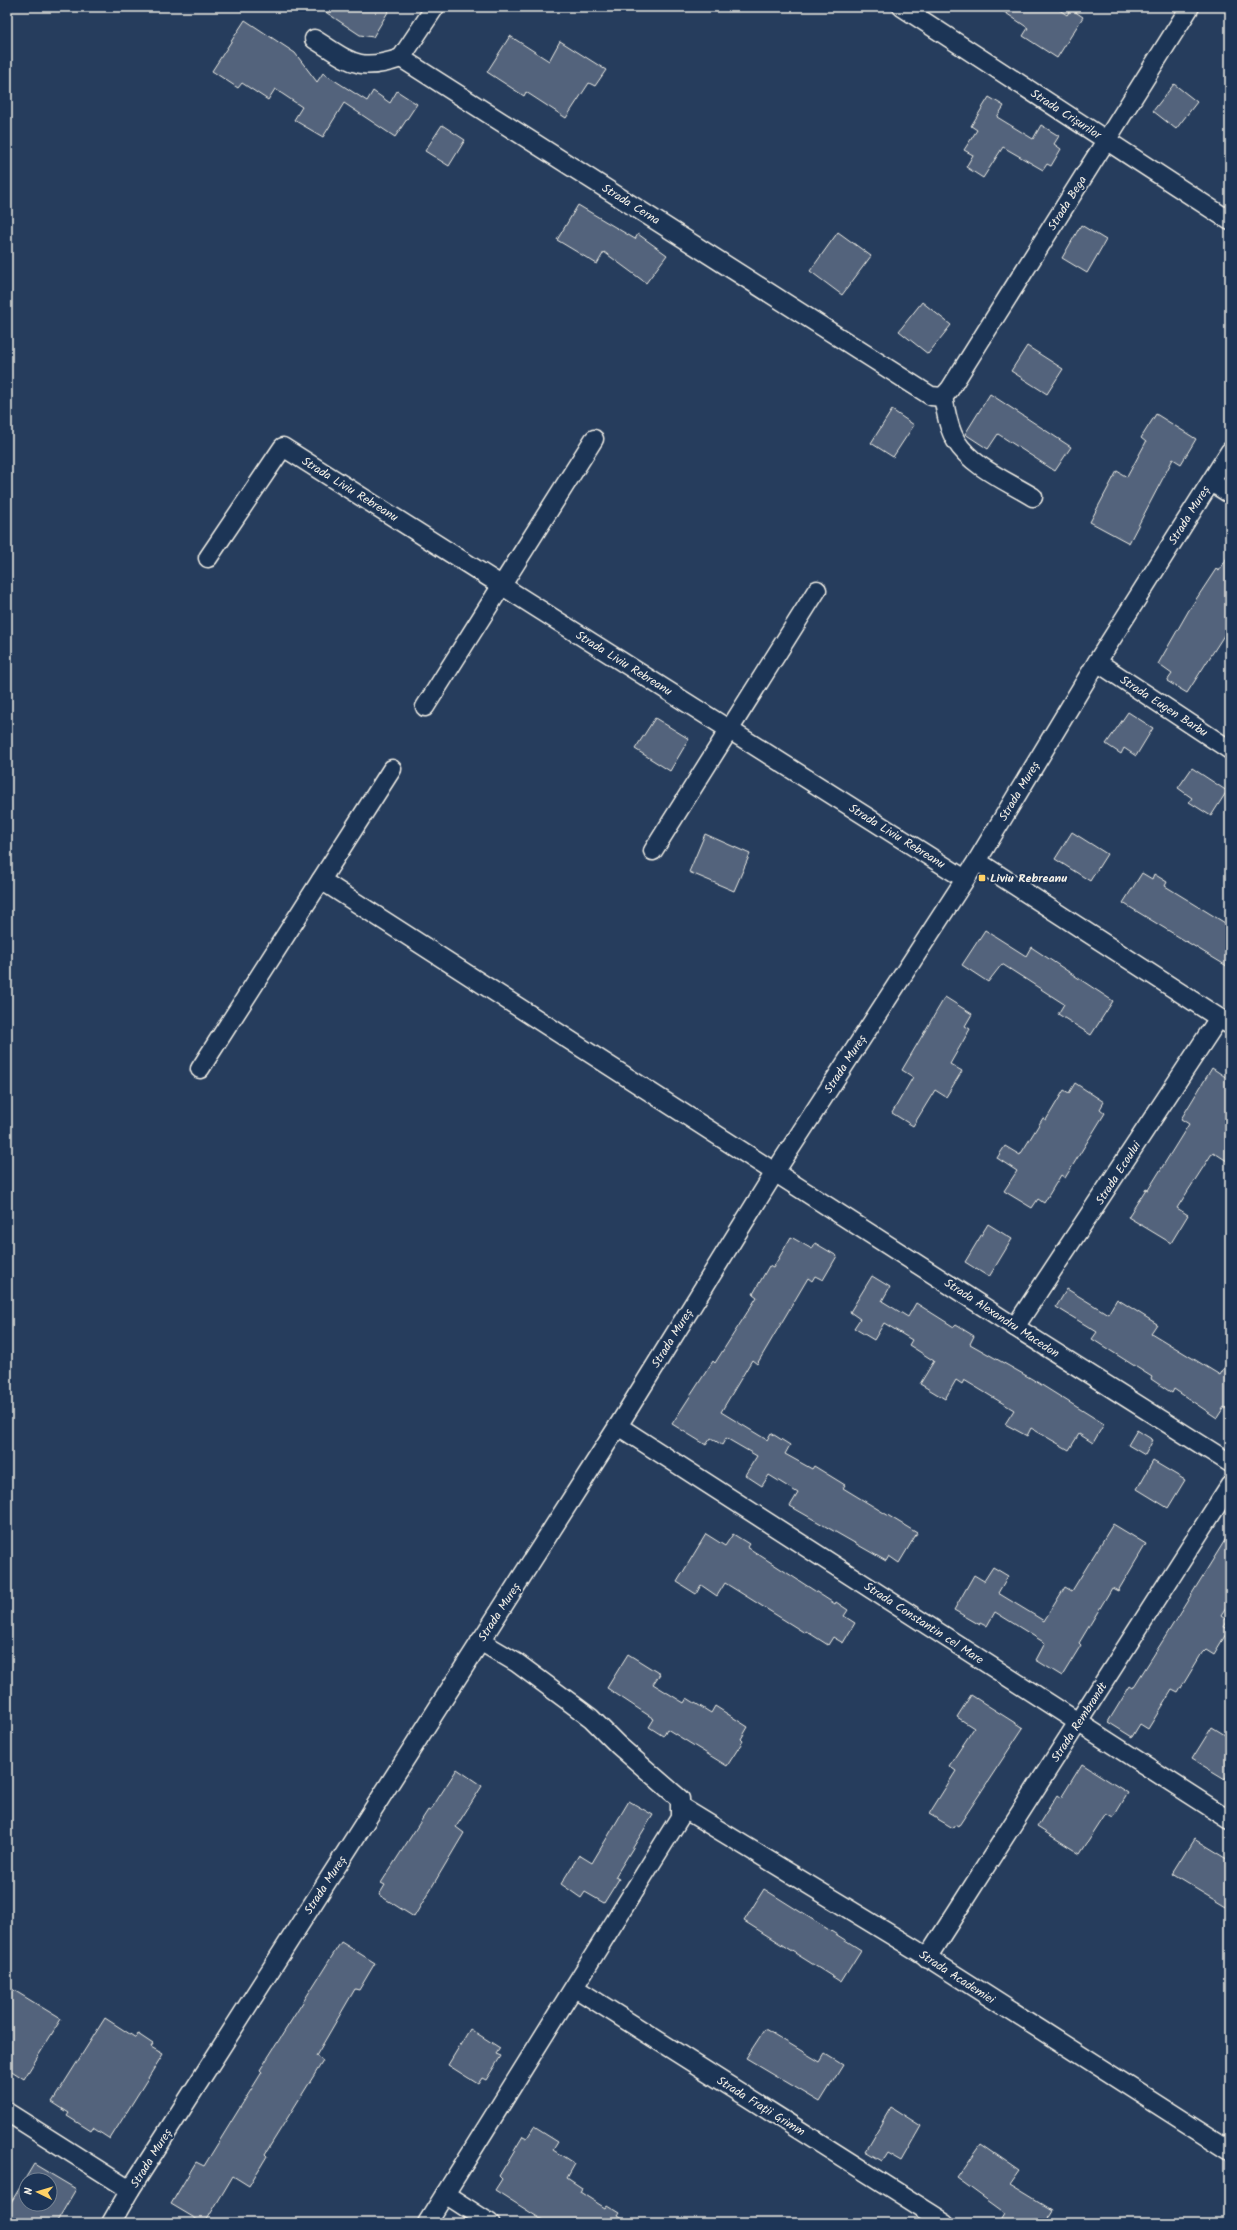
<svg xmlns="http://www.w3.org/2000/svg" width="1237" height="2230" font-family="Kalam,sans-serif">
  <style>
    .building { fill: #52647b; stroke: #f4f1e8; fill-rule: evenodd }
    .lines { fill: none; stroke-linecap: round; stroke-linejoin: round }
    .minor-casing { stroke: #f4f1e8; stroke-width: 21 }
    .minor { stroke: #1d3557; stroke-width: 18 }
    .poi-dot { fill: #ffd166; stroke: #1d3557; stroke-width: 1.5 }
    .labels { text-anchor: middle; stroke-width: 4; stroke-linejoin: round; paint-order: stroke }
    .street-label { font-size: 12px; fill: #f4f1e8; stroke: #1d3557 }
    .poi-label { font-size: 12px; font-weight: bold; fill: #f4f1e8; stroke: #1d3557; text-anchor: start }
  </style>
  <rect width="100%" height="100%" fill="#263d5d"/>
  <filter id="ink" filterUnits="userSpaceOnUse"><feTurbulence type="fractalNoise" baseFrequency=".025" numOctaves="2"/><feDisplacementMap in="SourceGraphic" scale="8" xChannelSelector="R" yChannelSelector="G"/><feConvolveMatrix kernelMatrix="1 2 1 2 8 2 1 2 1" color-interpolation-filters="sRGB"/></filter>
  <g filter="url(#ink)">
    <g class="building">
      <path d="M 318,7 L 391,7 L 373,37 L 360,35 Z"/>
      <path d="M 997,7 L 1055,7 L 1067,15 L 1071,9 L 1083,17 L 1057,58 L 1023,36 L 1028,28 Z"/>
      <path d="M 245,20 L 295,53 L 317,82 L 323,73 L 367,101 L 373,91 L 390,103 L 397,91 L 417,104 L 395,137 L 344,103 L 323,137 L 294,120 L 302,107 L 275,89 L 268,100 L 242,83 L 238,88 L 212,71 Z"/>
      <path d="M 510,36 L 549,61 L 560,41 L 606,70 L 595,86 L 589,83 L 566,118 L 526,92 L 524,96 L 487,72 Z"/>
      <path d="M 1174,84 L 1197,102 L 1176,129 L 1153,111 Z"/>
      <path d="M 989,97 L 1004,106 L 997,117 L 1033,139 L 1041,125 L 1059,136 L 1054,144 L 1061,149 L 1051,166 L 1047,164 L 1043,170 L 1003,147 L 983,178 L 966,167 L 973,155 L 964,150 L 977,130 L 971,126 Z"/>
      <path d="M 442,125 L 465,140 L 449,166 L 425,151 Z"/>
      <path d="M 578,205 L 635,239 L 638,234 L 667,255 L 646,283 L 604,252 L 597,264 L 557,240 Z"/>
      <path d="M 1081,225 L 1106,240 L 1087,273 L 1062,258 Z"/>
      <path d="M 838,232 L 871,256 L 842,295 L 810,271 Z"/>
      <path d="M 922,302 L 951,325 L 928,354 L 899,331 Z"/>
      <path d="M 1027,346 L 1063,369 L 1047,394 L 1011,371 Z"/>
      <path d="M 990,394 L 1071,447 L 1055,471 L 998,434 L 988,449 L 965,434 Z"/>
      <path d="M 892,410 L 914,425 L 893,457 L 871,443 Z"/>
      <path d="M 1156,414 L 1196,439 L 1181,464 L 1173,459 L 1129,543 L 1090,522 L 1117,471 L 1127,477 L 1146,442 L 1141,438 Z"/>
      <path d="M 1230,553 L 1230,626 L 1187,693 L 1167,681 L 1172,674 L 1158,664 L 1189,610 L 1216,569 L 1219,571 Z"/>
      <path d="M 1128,712 L 1153,728 L 1136,756 L 1124,748 L 1121,754 L 1106,744 Z"/>
      <path d="M 655,718 L 689,739 L 670,771 L 635,749 Z"/>
      <path d="M 1192,768 L 1227,791 L 1211,816 L 1189,802 L 1192,798 L 1178,788 Z"/>
      <path d="M 1072,832 L 1107,854 L 1090,881 L 1055,859 Z"/>
      <path d="M 705,834 L 750,854 L 734,891 L 689,872 Z"/>
      <path d="M 1142,873 L 1152,879 L 1154,874 L 1167,882 L 1165,886 L 1230,926 L 1230,968 L 1123,903 Z"/>
      <path d="M 985,930 L 1026,956 L 1031,947 L 1113,1001 L 1091,1035 L 1058,1014 L 1064,1004 L 1002,964 L 988,982 L 962,965 Z"/>
      <path d="M 945,997 L 972,1014 L 965,1026 L 970,1029 L 950,1064 L 962,1071 L 946,1097 L 935,1090 L 913,1126 L 892,1113 L 913,1077 L 902,1070 Z"/>
      <path d="M 1212,1068 L 1230,1080 L 1230,1163 L 1213,1152 L 1177,1208 L 1188,1215 L 1171,1243 L 1128,1217 L 1146,1189 L 1148,1190 L 1189,1124 L 1181,1119 Z"/>
      <path d="M 1075,1083 L 1104,1102 L 1100,1109 L 1105,1113 L 1065,1178 L 1061,1175 L 1044,1203 L 1038,1199 L 1032,1208 L 1004,1191 L 1017,1171 L 997,1158 L 1005,1146 L 1020,1155 L 1043,1118 L 1046,1120 L 1064,1090 L 1069,1093 Z"/>
      <path d="M 988,1224 L 1012,1239 L 989,1277 L 965,1262 Z"/>
      <path d="M 791,1237 L 812,1249 L 815,1243 L 837,1256 L 823,1280 L 815,1276 L 812,1281 L 808,1278 L 757,1364 L 752,1360 L 721,1412 L 767,1440 L 771,1433 L 790,1445 L 785,1454 L 812,1469 L 814,1466 L 845,1485 L 843,1488 L 917,1533 L 899,1563 L 889,1556 L 886,1561 L 790,1506 L 798,1493 L 769,1475 L 762,1486 L 745,1475 L 757,1456 L 726,1438 L 722,1445 L 711,1438 L 706,1445 L 672,1424 L 713,1361 L 715,1363 L 757,1297 L 753,1294 L 769,1266 L 773,1268 Z"/>
      <path d="M 872,1276 L 890,1287 L 882,1301 L 908,1317 L 916,1303 L 954,1327 L 956,1325 L 974,1336 L 970,1344 L 1032,1379 L 1104,1424 L 1093,1443 L 1079,1434 L 1069,1450 L 1031,1428 L 1027,1436 L 1005,1424 L 1014,1410 L 964,1380 L 962,1384 L 956,1380 L 945,1399 L 920,1384 L 934,1361 L 909,1345 L 912,1340 L 884,1323 L 874,1340 L 854,1328 L 860,1319 L 850,1312 Z"/>
      <path d="M 1067,1289 L 1108,1314 L 1117,1299 L 1157,1324 L 1151,1333 L 1220,1375 L 1230,1358 L 1230,1411 L 1224,1407 L 1217,1418 L 1174,1389 L 1172,1393 L 1151,1379 L 1152,1377 L 1092,1339 L 1097,1332 L 1056,1307 Z"/>
      <path d="M 1137,1430 L 1153,1440 L 1145,1455 L 1128,1445 Z"/>
      <path d="M 1153,1461 L 1185,1480 L 1168,1508 L 1137,1489 Z"/>
      <path d="M 1113,1524 L 1146,1544 L 1118,1591 L 1112,1588 L 1079,1643 L 1081,1645 L 1062,1676 L 1036,1660 L 1045,1643 L 995,1612 L 987,1626 L 981,1623 L 980,1625 L 954,1610 L 974,1575 L 984,1581 L 993,1567 L 1008,1576 L 998,1593 L 1044,1621 L 1065,1587 L 1072,1591 Z"/>
      <path d="M 1230,1532 L 1230,1601 L 1221,1615 L 1228,1620 L 1224,1627 L 1229,1629 L 1214,1654 L 1206,1649 L 1202,1653 L 1178,1693 L 1172,1690 L 1148,1729 L 1140,1724 L 1132,1737 L 1108,1722 L 1130,1686 L 1133,1688 L 1162,1642 Z"/>
      <path d="M 706,1534 L 725,1546 L 733,1534 L 749,1544 L 747,1547 L 835,1604 L 836,1602 L 848,1610 L 844,1616 L 855,1623 L 843,1643 L 833,1637 L 828,1645 L 806,1631 L 805,1633 L 725,1583 L 717,1596 L 701,1585 L 696,1594 L 677,1582 Z"/>
      <path d="M 628,1654 L 660,1674 L 653,1684 L 684,1703 L 687,1698 L 711,1713 L 715,1706 L 748,1727 L 741,1739 L 743,1741 L 727,1766 L 667,1729 L 663,1736 L 649,1727 L 654,1719 L 607,1688 Z"/>
      <path d="M 971,1695 L 1023,1728 L 958,1827 L 955,1825 L 953,1828 L 929,1814 L 956,1771 L 949,1766 L 974,1728 L 957,1717 Z"/>
      <path d="M 1212,1727 L 1230,1738 L 1230,1771 L 1225,1779 L 1192,1759 Z"/>
      <path d="M 1082,1764 L 1128,1793 L 1113,1818 L 1106,1814 L 1080,1854 L 1037,1827 L 1057,1795 L 1061,1798 Z"/>
      <path d="M 457,1769 L 482,1786 L 456,1827 L 464,1833 L 414,1917 L 379,1895 L 385,1885 L 381,1883 L 428,1810 L 430,1811 Z"/>
      <path d="M 629,1801 L 653,1815 L 615,1877 L 619,1879 L 604,1903 L 585,1892 L 581,1898 L 561,1884 L 579,1855 L 592,1863 Z"/>
      <path d="M 1194,1839 L 1230,1861 L 1230,1909 L 1172,1874 Z"/>
      <path d="M 764,1889 L 861,1950 L 841,1982 L 744,1921 Z"/>
      <path d="M 341,1942 L 375,1963 L 359,1990 L 355,1989 L 316,2056 L 323,2061 L 265,2154 L 267,2156 L 249,2186 L 233,2176 L 205,2223 L 203,2223 L 171,2204 L 196,2162 L 204,2166 L 262,2072 L 260,2070 Z"/>
      <path d="M 7,1986 L 61,2019 L 24,2079 L 7,2068 Z"/>
      <path d="M 105,2018 L 136,2038 L 138,2034 L 153,2044 L 151,2047 L 163,2054 L 110,2139 L 93,2128 L 91,2131 L 67,2116 L 69,2113 L 52,2102 Z"/>
      <path d="M 470,2029 L 500,2048 L 496,2054 L 501,2056 L 486,2080 L 482,2078 L 478,2084 L 448,2065 Z"/>
      <path d="M 765,2029 L 820,2062 L 825,2054 L 843,2065 L 820,2102 L 746,2058 Z"/>
      <path d="M 891,2107 L 921,2126 L 901,2161 L 887,2153 L 882,2161 L 865,2151 Z"/>
      <path d="M 534,2127 L 558,2142 L 553,2150 L 575,2164 L 567,2178 L 582,2188 L 580,2192 L 605,2208 L 607,2205 L 620,2213 L 618,2216 L 629,2223 L 547,2223 L 495,2190 L 502,2179 L 499,2176 L 523,2136 L 527,2138 Z"/>
      <path d="M 981,2144 L 1020,2171 L 1010,2185 L 1051,2210 L 1043,2223 L 999,2223 L 1005,2213 L 957,2178 Z"/>
      <path d="M 34,2164 L 76,2189 L 56,2223 L 7,2223 L 7,2209 ZM 26,2180 L 50,2180 L 50,2204 L 26,2204 Z"/>
    </g>
    <g class="lines">
      <g class="minor-casing">
        <g id="minor">
          <path d="M 902,7 L 1230,221"/>
          <path d="M 314,39 C 350,61 357,73 401,58"/>
          <path d="M 401,58 L 931,396 L 943,397"/>
          <path d="M 401,58 L 435,7"/>
          <path d="M 943,397 L 950,389 L 1190,7"/>
          <path d="M 943,397 C 946,411 948,428 956,441 C 972,467 1007,481 1033,497"/>
          <path d="M 1211,482 L 1230,494"/>
          <path d="M 208,558 L 283,447 L 965,879"/>
          <path d="M 1097,662 L 1230,750"/>
          <path d="M 425,707 L 594,439"/>
          <path d="M 653,851 L 817,590"/>
          <path d="M 977,861 L 1230,1025"/>
          <path d="M 321,880 L 1015,1327 L 1230,1463"/>
          <path d="M 200,1069 L 392,769"/>
          <path d="M 1015,1327 L 1219,1018"/>
          <path d="M 618,1426 L 1230,1820"/>
          <path d="M 681,1807 L 916,1950 L 1230,2151"/>
          <path d="M 927,1958 L 1230,1485"/>
          <path d="M 575,1988 L 946,2223"/>
          <path d="M 7,2112 L 130,2190"/>
          <path d="M 445,2194 L 490,2223"/>
          <path d="M 111,2223 L 130,2190 L 618,1426 L 775,1172 L 977,861 L 1097,662 L 1230,451"/>
          <path d="M 427,2223 L 680,1817 L 680,1799 L 618,1745 L 591,1718 L 517,1663 L 480,1641"/>
        </g>
      </g>
      <use href="#minor" class="minor"/>
    </g>
  </g>
  <rect class="poi-dot" x="978" y="874" width="8" height="8" rx="2"/>
  <g class="labels">
    <g class="street-label">
      <text transform="translate(1066 114) rotate(33)" y="4">Strada Crișurilor</text>
      <text transform="translate(1067 203) rotate(-58)" y="4">Strada Bega</text>
      <text transform="translate(631 204) rotate(32)" y="4">Strada Cerna</text>
      <text transform="translate(350 489) rotate(32)" y="4">Strada Liviu Rebreanu</text>
      <text transform="translate(1189 515) rotate(-58)" y="4">Strada Mureș</text>
      <text transform="translate(624 663) rotate(32)" y="4">Strada Liviu Rebreanu</text>
      <text transform="translate(1164 706) rotate(33)" y="4">Strada Eugen Barbu</text>
      <text transform="translate(1019 791) rotate(-59)" y="4">Strada Mureș</text>
      <text transform="translate(897 836) rotate(32)" y="4">Strada Liviu Rebreanu</text>
      <text transform="translate(845 1064) rotate(-57)" y="4">Strada Mureș</text>
      <text transform="translate(1118 1173) rotate(-57)" y="4">Strada Ecoului</text>
      <text transform="translate(1002 1318) rotate(33)" y="4">Strada Alexandru Macedon</text>
      <text transform="translate(672 1338) rotate(-58)" y="4">Strada Mureș</text>
      <text transform="translate(499 1612) rotate(-57)" y="4">Strada Mureș</text>
      <text transform="translate(924 1623) rotate(33)" y="4">Strada Constantin cel Mare</text>
      <text transform="translate(1079 1722) rotate(-57)" y="4">Strada Rembrandt</text>
      <text transform="translate(325 1885) rotate(-57)" y="4">Strada Mureș</text>
      <text transform="translate(957 1977) rotate(33)" y="4">Strada Academiei</text>
      <text transform="translate(761 2106) rotate(32)" y="4">Strada Frații Grimm</text>
      <text transform="translate(151 2158) rotate(-58)" y="4">Strada Mureș</text>
    </g>
    <g class="poi-label">
      <text x="990" y="882">Liviu Rebreanu</text>
    </g>
  </g>
  <rect width="1237" height="2230" fill="none" stroke="#1d3557" stroke-width="24"/>
  <rect x="12" y="12" width="1213" height="2206" fill="none" stroke="#f4f1e8" stroke-width="1.5" filter="url(#ink)"/>
  <g transform="translate(38 2192) rotate(275)"><circle r="19" fill="#1d3557" stroke="#738091"/>
  <path d="M0-3L7 15L0 10L-7 15Z" fill="#ffd166"/>
  <text y="-6" font-size="11" font-weight="bold" text-anchor="middle" fill="#f4f1e8">N</text>
  </g>
</svg>
